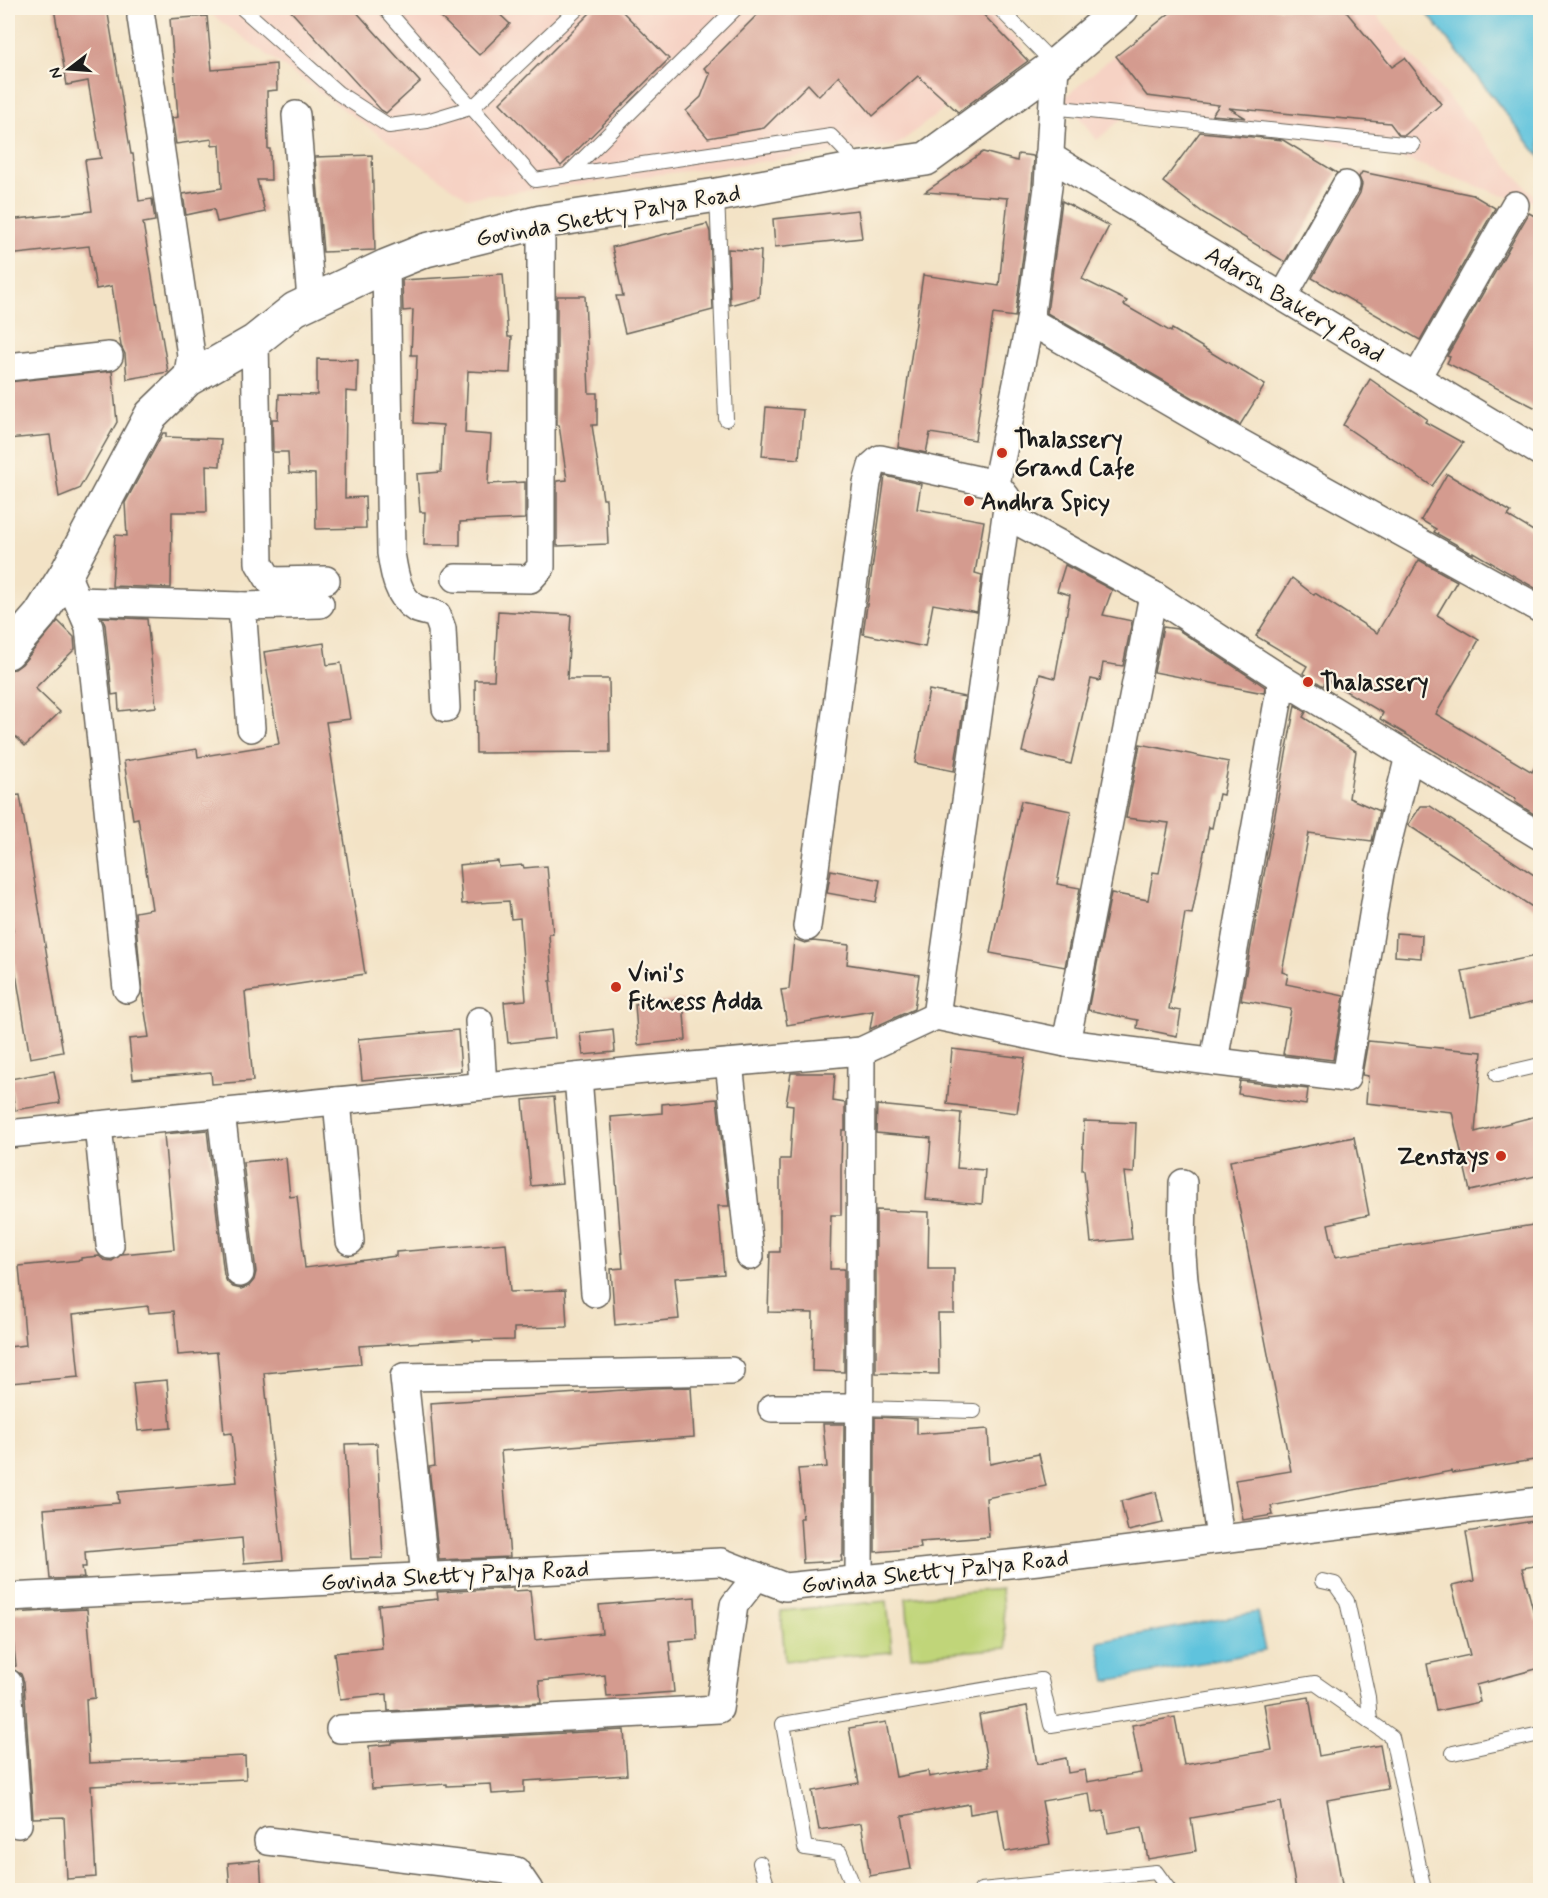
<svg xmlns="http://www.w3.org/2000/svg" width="1548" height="1898" font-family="Mynerve,sans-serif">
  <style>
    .built { fill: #f6d2c4 }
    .green { fill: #c0d579; stroke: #6e784a; stroke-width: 1.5 }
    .water { fill: #5fc3dd; stroke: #3e707c; stroke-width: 1.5 }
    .building { fill: #d49b8f }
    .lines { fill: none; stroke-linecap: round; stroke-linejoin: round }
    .service-casing { stroke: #676258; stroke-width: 16 }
    .minor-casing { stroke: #676258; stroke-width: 30 }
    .tertiary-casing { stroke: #676258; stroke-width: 36 }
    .service { stroke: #fff; stroke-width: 14 }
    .minor { stroke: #fff; stroke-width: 27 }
    .tertiary { stroke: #fff; stroke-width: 33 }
    .poi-dot { fill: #c8321e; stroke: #fcf5e5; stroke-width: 2 }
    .labels { text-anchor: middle; stroke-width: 4.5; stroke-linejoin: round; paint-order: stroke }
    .street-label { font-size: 24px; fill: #1c1c1c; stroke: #fcf5e5 }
    .poi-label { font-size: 24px; font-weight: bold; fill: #1c1c1c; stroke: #fcf5e5; text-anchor: start }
  </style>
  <rect width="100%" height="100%" fill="#fcf5e5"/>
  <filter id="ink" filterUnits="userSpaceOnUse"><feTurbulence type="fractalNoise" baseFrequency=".0167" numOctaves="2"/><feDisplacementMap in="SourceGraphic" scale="12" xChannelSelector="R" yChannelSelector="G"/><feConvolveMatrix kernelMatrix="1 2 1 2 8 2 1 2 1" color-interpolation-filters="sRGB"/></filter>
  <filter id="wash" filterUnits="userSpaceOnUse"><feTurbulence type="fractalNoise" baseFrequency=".008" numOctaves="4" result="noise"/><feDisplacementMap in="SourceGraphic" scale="24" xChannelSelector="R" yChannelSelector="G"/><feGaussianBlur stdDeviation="1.35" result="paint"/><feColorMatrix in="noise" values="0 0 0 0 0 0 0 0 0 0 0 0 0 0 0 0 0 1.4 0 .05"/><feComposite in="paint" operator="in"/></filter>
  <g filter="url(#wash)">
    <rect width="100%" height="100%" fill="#f3e3c6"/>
    <g class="built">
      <path d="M 202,8 L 986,8 L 1024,47 L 897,145 L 467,198 Z"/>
      <path d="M 1170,8 L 1370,8 L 1540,203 L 1501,195 L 1410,161 L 1228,121 L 1130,112 L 1097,140 L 1064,98 Z"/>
    </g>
    <g class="green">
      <path d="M 1001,1589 L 1007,1648 L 911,1656 L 906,1598 Z"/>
      <path d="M 887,1601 L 892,1652 L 785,1661 L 781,1611 Z"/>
    </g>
    <g class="water">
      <path d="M 1423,8 L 1540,8 L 1540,157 Z"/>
      <path d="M 1257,1612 L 1265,1651 L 1106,1681 L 1098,1642 Z"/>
    </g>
    <g id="blocks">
      <g class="building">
        <path d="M 54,8 L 107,8 L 131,154 L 133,154 L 139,201 L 152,199 L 155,221 L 143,223 L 168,372 L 127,379 L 125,354 L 121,346 L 112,286 L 96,289 L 89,246 L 8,255 L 8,220 L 92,211 L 85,160 L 101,158 L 88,81 L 67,85 Z"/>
        <path d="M 288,8 L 353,8 L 420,82 L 386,113 L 381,110 Z"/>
        <path d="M 431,8 L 493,8 L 510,24 L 479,55 Z"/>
        <path d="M 595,8 L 619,8 L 669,59 L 561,166 L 500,103 Z"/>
        <path d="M 764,8 L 977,8 L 1028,61 L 958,112 L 918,76 L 873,116 L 839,76 L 819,96 L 808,84 L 764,128 L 708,138 L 686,111 L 701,97 L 710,74 L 704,68 Z"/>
        <path d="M 1176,8 L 1343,8 L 1392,67 L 1405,58 L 1441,104 L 1405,135 L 1399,135 L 1390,123 L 1229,108 L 1246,118 L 1212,115 L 1219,105 L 1147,96 L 1116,56 Z"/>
        <path d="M 207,16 L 212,70 L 276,64 L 277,90 L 267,91 L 268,149 L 270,149 L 271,180 L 257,180 L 265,212 L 217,222 L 214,209 L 186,215 L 183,194 L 222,188 L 220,145 L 212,146 L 212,139 L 176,144 L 172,118 L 178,117 L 170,19 Z"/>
        <path d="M 1200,132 L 1283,140 L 1337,173 L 1285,262 L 1202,212 L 1163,182 Z"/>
        <path d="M 983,152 L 1017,161 L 1018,154 L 1033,156 L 1034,158 L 1032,186 L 1015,317 L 993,314 L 975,440 L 930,433 L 926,453 L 898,447 L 923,275 L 999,286 L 1008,198 L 925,192 Z"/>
        <path d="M 372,155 L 375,250 L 323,252 L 315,157 Z"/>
        <path d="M 1362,172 L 1473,195 L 1495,208 L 1420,340 L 1312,278 L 1360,193 L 1362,184 L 1359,177 Z"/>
        <path d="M 1062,201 L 1109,226 L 1082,279 L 1127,301 L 1124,305 L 1171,332 L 1172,329 L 1265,385 L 1240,425 L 1047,313 Z"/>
        <path d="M 858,210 L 862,238 L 775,247 L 773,219 Z"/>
        <path d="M 1529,213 L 1540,219 L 1540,410 L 1447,363 L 1450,357 L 1447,356 Z"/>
        <path d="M 707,224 L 710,232 L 713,310 L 625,333 L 616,296 L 623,296 L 612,247 Z"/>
        <path d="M 728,249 L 761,251 L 759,297 L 730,305 Z"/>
        <path d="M 503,274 L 508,337 L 512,337 L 510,373 L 468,371 L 465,433 L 491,435 L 488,484 L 525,482 L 525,519 L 460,522 L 460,545 L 424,545 L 425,512 L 420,512 L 417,474 L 441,472 L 443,425 L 414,423 L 417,355 L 411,355 L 413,310 L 403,311 L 402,280 Z"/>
        <path d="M 557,296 L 585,296 L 589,393 L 597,393 L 597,425 L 592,425 L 603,499 L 606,499 L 608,544 L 557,546 L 557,481 L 567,480 L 559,425 L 557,425 Z"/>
        <path d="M 317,359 L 358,360 L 357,392 L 346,391 L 345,498 L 365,497 L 366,528 L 316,529 L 315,474 L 289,473 L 288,452 L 273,452 L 272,419 L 278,419 L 279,394 L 317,395 Z"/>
        <path d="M 112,371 L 117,422 L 79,489 L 59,497 L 50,435 L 8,439 L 8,382 Z"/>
        <path d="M 1370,379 L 1427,419 L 1425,422 L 1463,443 L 1432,486 L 1343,425 Z"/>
        <path d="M 766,407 L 803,410 L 799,459 L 762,456 Z"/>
        <path d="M 163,433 L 166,433 L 166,437 L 221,439 L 220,466 L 206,465 L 207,512 L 172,512 L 171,588 L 112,586 L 115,535 L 127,536 L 125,503 Z"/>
        <path d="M 1447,474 L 1511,512 L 1508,516 L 1540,535 L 1540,591 L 1473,552 L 1473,554 L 1434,532 L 1436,529 L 1421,520 Z"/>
        <path d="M 885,476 L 921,484 L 917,509 L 984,521 L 975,573 L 982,575 L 977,612 L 933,604 L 925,647 L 863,634 Z"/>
        <path d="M 1419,560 L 1457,581 L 1437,615 L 1479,640 L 1436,714 L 1532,772 L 1540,757 L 1540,818 L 1515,802 L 1516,799 L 1380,719 L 1383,713 L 1327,680 L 1323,686 L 1303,673 L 1307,666 L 1256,636 L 1292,578 L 1314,595 L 1315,593 L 1377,633 Z"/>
        <path d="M 1065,565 L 1112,590 L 1103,615 L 1132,621 L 1123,666 L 1103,663 L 1100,681 L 1091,679 L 1071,764 L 1022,752 L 1040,674 L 1055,678 L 1070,595 L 1057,591 Z"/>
        <path d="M 498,611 L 571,615 L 567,679 L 609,679 L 610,752 L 476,753 L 475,680 L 494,680 Z"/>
        <path d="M 102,617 L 147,619 L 156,707 L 119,711 L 118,694 L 112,695 L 105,625 Z"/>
        <path d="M 58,621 L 74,637 L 75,649 L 35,688 L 60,712 L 25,746 L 8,729 L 8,670 L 15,669 L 22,664 Z"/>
        <path d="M 1163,627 L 1177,629 L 1255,680 L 1265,687 L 1264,693 L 1154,672 Z"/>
        <path d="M 324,643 L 327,665 L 341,663 L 350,719 L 326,722 L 365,974 L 245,992 L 253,1081 L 212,1084 L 211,1072 L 133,1079 L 129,1039 L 149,1037 L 142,993 L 135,912 L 152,909 L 138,818 L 133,819 L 124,761 L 197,749 L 198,757 L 279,744 L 264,652 Z"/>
        <path d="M 929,690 L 965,697 L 954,771 L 915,763 Z"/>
        <path d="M 1295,705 L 1306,712 L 1303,717 L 1356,751 L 1349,798 L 1379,811 L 1372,841 L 1309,833 L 1282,972 L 1288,974 L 1286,984 L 1344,996 L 1333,1060 L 1283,1054 L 1291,1009 L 1241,1000 Z"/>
        <path d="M 1140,744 L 1229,762 L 1223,795 L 1219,794 L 1212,828 L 1209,827 L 1192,914 L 1185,913 L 1169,1009 L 1181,1011 L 1177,1036 L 1137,1028 L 1138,1020 L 1088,1010 L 1111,893 L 1148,900 L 1153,872 L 1159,873 L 1169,823 L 1126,818 Z"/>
        <path d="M 20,795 L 63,1052 L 30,1058 L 9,932 L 13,931 L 8,897 L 8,796 Z"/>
        <path d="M 1021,801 L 1071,811 L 1057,884 L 1080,888 L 1065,967 L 990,953 Z"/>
        <path d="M 1421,806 L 1430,806 L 1540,879 L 1540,912 L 1408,825 Z"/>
        <path d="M 498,861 L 499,867 L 523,865 L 524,868 L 547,866 L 553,934 L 549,934 L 552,981 L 550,981 L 555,1038 L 508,1043 L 504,1002 L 526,1000 L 520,918 L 511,919 L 509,901 L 462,904 L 459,865 Z"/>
        <path d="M 831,870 L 880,880 L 876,902 L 827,893 Z"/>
        <path d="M 1396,933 L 1422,935 L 1421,958 L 1395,956 Z"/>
        <path d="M 794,939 L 805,943 L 813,941 L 849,945 L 847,964 L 919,975 L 914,1009 L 870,1029 L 873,1011 L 787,1025 L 781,990 L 789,989 Z"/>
        <path d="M 1540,955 L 1540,1001 L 1471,1016 L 1462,971 Z"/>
        <path d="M 683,1000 L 686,1040 L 638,1045 L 635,1004 Z"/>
        <path d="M 613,1029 L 615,1052 L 583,1055 L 580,1033 Z"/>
        <path d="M 458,1030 L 461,1071 L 362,1080 L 358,1039 Z"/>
        <path d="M 1368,1041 L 1482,1052 L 1475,1132 L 1540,1115 L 1540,1175 L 1470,1191 L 1452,1112 L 1366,1103 L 1368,1076 L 1362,1075 Z"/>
        <path d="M 952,1049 L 1025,1058 L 1017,1113 L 947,1104 Z"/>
        <path d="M 54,1071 L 60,1103 L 15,1110 L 10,1079 Z"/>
        <path d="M 791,1073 L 835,1073 L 833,1101 L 845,1103 L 845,1130 L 842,1130 L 841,1169 L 841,1215 L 831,1215 L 830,1269 L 844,1269 L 844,1372 L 812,1371 L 813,1313 L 768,1312 L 770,1252 L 780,1252 L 780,1159 L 790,1159 L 793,1105 L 786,1104 Z"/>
        <path d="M 1240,1081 L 1308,1089 L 1306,1105 L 1238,1094 Z"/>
        <path d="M 554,1097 L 562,1183 L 531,1186 L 523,1100 Z"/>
        <path d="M 717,1099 L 729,1206 L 718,1206 L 724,1274 L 675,1278 L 679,1319 L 615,1325 L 611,1269 L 623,1268 L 611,1117 L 662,1113 L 662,1104 Z"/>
        <path d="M 877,1105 L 961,1113 L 957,1168 L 985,1170 L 982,1204 L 926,1199 L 931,1138 L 876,1133 Z"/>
        <path d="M 1084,1121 L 1136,1123 L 1134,1173 L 1124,1172 L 1132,1239 L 1091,1243 L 1084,1170 L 1082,1170 Z"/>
        <path d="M 207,1130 L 224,1275 L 227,1282 L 233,1287 L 241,1289 L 249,1286 L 254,1280 L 256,1272 L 243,1162 L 286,1158 L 290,1197 L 297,1196 L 305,1268 L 396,1256 L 396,1252 L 506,1243 L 510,1292 L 565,1290 L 567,1327 L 514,1328 L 514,1340 L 473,1341 L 473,1339 L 359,1346 L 361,1364 L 264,1373 L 283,1560 L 244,1563 L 242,1538 L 85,1552 L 86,1567 L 82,1567 L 84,1578 L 50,1579 L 44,1509 L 119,1503 L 118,1492 L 237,1482 L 232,1433 L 224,1434 L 217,1352 L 178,1355 L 174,1311 L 149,1313 L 148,1306 L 73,1314 L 79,1377 L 10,1383 L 8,1347 L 26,1345 L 19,1266 L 81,1260 L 81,1258 L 99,1256 L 104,1260 L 112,1261 L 122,1254 L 174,1249 L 164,1134 Z"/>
        <path d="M 1354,1137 L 1369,1215 L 1328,1224 L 1335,1257 L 1533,1225 L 1540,1273 L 1540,1459 L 1452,1473 L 1451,1471 L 1271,1506 L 1273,1515 L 1243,1520 L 1235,1480 L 1291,1471 L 1230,1161 Z"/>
        <path d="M 876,1210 L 929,1212 L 928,1269 L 954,1269 L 954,1313 L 938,1313 L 939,1374 L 876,1373 Z"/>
        <path d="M 167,1380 L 171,1428 L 138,1431 L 133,1383 Z"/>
        <path d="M 691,1387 L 694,1437 L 501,1451 L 510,1557 L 439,1560 L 429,1467 L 435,1466 L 430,1403 L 653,1388 Z"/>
        <path d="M 875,1417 L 917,1419 L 917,1434 L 988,1429 L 990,1464 L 1039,1454 L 1046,1486 L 986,1498 L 989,1537 L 920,1542 L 921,1548 L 875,1552 Z"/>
        <path d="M 823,1424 L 844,1424 L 843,1555 L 841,1555 L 842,1561 L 803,1563 L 800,1518 L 803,1518 L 798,1469 L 827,1467 Z"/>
        <path d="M 377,1443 L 383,1558 L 351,1559 L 345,1444 Z"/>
        <path d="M 1156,1492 L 1163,1523 L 1128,1531 L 1121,1501 Z"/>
        <path d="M 1533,1521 L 1540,1565 L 1522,1568 L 1536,1621 L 1540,1619 L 1540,1668 L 1476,1685 L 1480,1702 L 1436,1711 L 1427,1664 L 1470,1655 L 1452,1586 L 1474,1581 L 1466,1532 Z"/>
        <path d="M 513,1588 L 513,1591 L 530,1590 L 535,1640 L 602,1633 L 599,1605 L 695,1597 L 697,1639 L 669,1641 L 674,1692 L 607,1697 L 605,1675 L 539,1681 L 541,1703 L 388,1711 L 387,1694 L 340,1699 L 334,1653 L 382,1648 L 378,1605 L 438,1599 L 437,1592 Z"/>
        <path d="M 87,1609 L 95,1698 L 86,1699 L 89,1763 L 245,1756 L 246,1779 L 91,1786 L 96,1877 L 67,1879 L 64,1817 L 33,1818 L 24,1682 L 21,1674 L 10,1668 L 16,1666 L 10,1613 Z"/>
        <path d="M 1309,1697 L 1319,1756 L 1380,1745 L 1388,1789 L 1327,1800 L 1343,1890 L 1296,1890 L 1281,1802 L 1191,1818 L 1196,1851 L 1148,1859 L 1142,1827 L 1108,1833 L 1104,1811 L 1092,1813 L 1089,1793 L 1042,1801 L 1050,1844 L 1005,1852 L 998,1809 L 970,1814 L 969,1804 L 902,1816 L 911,1869 L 870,1876 L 861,1823 L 819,1830 L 812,1791 L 859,1783 L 849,1728 L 886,1722 L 896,1777 L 928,1771 L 929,1777 L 988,1767 L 979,1715 L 1027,1706 L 1037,1764 L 1066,1758 L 1068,1773 L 1085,1770 L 1087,1782 L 1141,1773 L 1132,1725 L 1175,1717 L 1184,1765 L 1272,1750 L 1264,1704 Z"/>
        <path d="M 624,1730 L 627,1775 L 524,1781 L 524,1792 L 492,1794 L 491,1784 L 447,1786 L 447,1784 L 372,1789 L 369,1746 L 392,1744 L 392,1742 Z"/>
        <path d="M 260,1860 L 262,1890 L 230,1890 L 228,1863 Z"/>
      </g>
    </g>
  </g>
  <g filter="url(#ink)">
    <use href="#blocks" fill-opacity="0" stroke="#676258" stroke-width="1.5"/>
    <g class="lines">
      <g class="service-casing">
        <g id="service">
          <path d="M 242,8 L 338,93 L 389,126 L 427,121 L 473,107 L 578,8"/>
          <path d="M 385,8 L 535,180 L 831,136 L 861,167"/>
          <path d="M 999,8 L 1055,65"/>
          <path d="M 1051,107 L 1413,145"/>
          <path d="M 567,175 L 736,8"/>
          <path d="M 717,195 L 726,419"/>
          <path d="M 1497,1075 L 1540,1065"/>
          <path d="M 860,1408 L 974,1411"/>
          <path d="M 1322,1581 L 1335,1584 L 1347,1601 L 1368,1697 L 1370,1722"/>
          <path d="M 1453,1753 L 1540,1734"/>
          <path d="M 760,1863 L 768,1888 L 780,1890"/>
          <path d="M 855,1890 L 840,1853 L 805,1848 L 783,1724 L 1041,1680 L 1051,1725 L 1315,1683 L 1392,1737 L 1424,1890"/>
          <path d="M 981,1890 L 1156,1872 L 1169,1890"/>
        </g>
      </g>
      <g class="minor-casing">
        <g id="minor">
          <path d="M 141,17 L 191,355 L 187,380"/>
          <path d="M 296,115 L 311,300"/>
          <path d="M 1049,156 L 1540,452"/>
          <path d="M 386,266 L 391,553 C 394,571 397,597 415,608 C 421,611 431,612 437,615 L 442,629 L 446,708"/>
          <path d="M 1283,297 L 1346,185"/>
          <path d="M 1030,321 L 1233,439 L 1540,609"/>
          <path d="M 255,341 L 259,563 L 270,581 L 326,580"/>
          <path d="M 8,367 L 109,356"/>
          <path d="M 1417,377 L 1515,205"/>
          <path d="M 1007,498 L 996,484 L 1030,321 L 1048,187 L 1055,65"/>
          <path d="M 66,574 L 89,627 L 127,989"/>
          <path d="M 456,578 L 530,579 L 541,567 L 541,222"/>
          <path d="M 78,601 L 242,606 L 320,604"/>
          <path d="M 242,606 L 251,728"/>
          <path d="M 807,927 L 867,483 L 872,466 L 880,459 L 996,484"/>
          <path d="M 936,1016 L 1006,515 L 1153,595 L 1282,679 L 1540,836"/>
          <path d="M 479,1021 L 483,1086"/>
          <path d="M 1066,1043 L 1153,595"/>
          <path d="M 1214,1061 L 1282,679"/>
          <path d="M 729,1063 L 750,1256"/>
          <path d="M 578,1077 L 595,1293"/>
          <path d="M 337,1101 L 350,1241"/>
          <path d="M 221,1112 L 240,1273"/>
          <path d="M 98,1125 L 110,1245"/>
          <path d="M 8,1134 L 634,1071 L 861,1051 L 936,1016 L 1066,1043 L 1346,1078 L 1380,873 L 1409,756"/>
          <path d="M 1183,1183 L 1182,1255 L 1184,1280 L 1220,1538"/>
          <path d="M 772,1408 L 860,1408"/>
          <path d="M 425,1576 L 404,1377 L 731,1371"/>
          <path d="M 859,1580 L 861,1051"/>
          <path d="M 8,1597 L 721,1562 L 785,1587 L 1038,1561 L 1540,1501"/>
          <path d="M 8,1683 L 18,1824"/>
          <path d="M 340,1729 L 719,1709 L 734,1605 L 757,1576"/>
          <path d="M 268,1841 L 516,1871 L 529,1890"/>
        </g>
      </g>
      <g class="tertiary-casing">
        <path id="tertiary" d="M 8,652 L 40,615 L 66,574 L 151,415 L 187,380 L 255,341 L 295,309 L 386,266 L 426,250 L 541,222 L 717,195 L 863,168 L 926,159 L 1055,65 L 1122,8"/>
      </g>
      <use href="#service" class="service"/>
      <use href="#minor" class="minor"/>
      <use href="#tertiary" class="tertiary"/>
    </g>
  </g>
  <g class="poi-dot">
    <circle cx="1002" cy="453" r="6"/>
    <circle cx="969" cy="501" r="6"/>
    <circle cx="1308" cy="682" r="6"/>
    <circle cx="616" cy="987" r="6"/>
    <circle cx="1501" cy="1156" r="6"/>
  </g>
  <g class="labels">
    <g class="street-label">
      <text transform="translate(608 215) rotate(-10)" y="8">Govinda Shetty Palya Road</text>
      <text transform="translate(1295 304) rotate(31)" y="8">Adarsh Bakery Road</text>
      <text transform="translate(935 1571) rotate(-6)" y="8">Govinda Shetty Palya Road</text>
      <text transform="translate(455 1575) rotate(-3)" y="8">Govinda Shetty Palya Road</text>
    </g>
    <g class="poi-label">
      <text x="1014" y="447">Thalassery<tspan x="1014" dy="28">Grand Cafe</tspan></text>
      <text x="981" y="509">Andhra Spicy</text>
      <text x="1320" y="690">Thalassery</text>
      <text x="628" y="981">Vini's<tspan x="628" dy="28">Fitness Adda</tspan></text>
      <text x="1489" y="1164" text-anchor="end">Zenstays</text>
    </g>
  </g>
  <rect width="1548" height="1898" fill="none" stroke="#fcf5e5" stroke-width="30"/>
  <g transform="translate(69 69) rotate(253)" stroke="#fcf5e5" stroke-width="4.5" paint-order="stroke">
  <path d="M0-4.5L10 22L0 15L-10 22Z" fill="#1c1c1c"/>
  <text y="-9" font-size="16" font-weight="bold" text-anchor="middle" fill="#1c1c1c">N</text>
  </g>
</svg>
